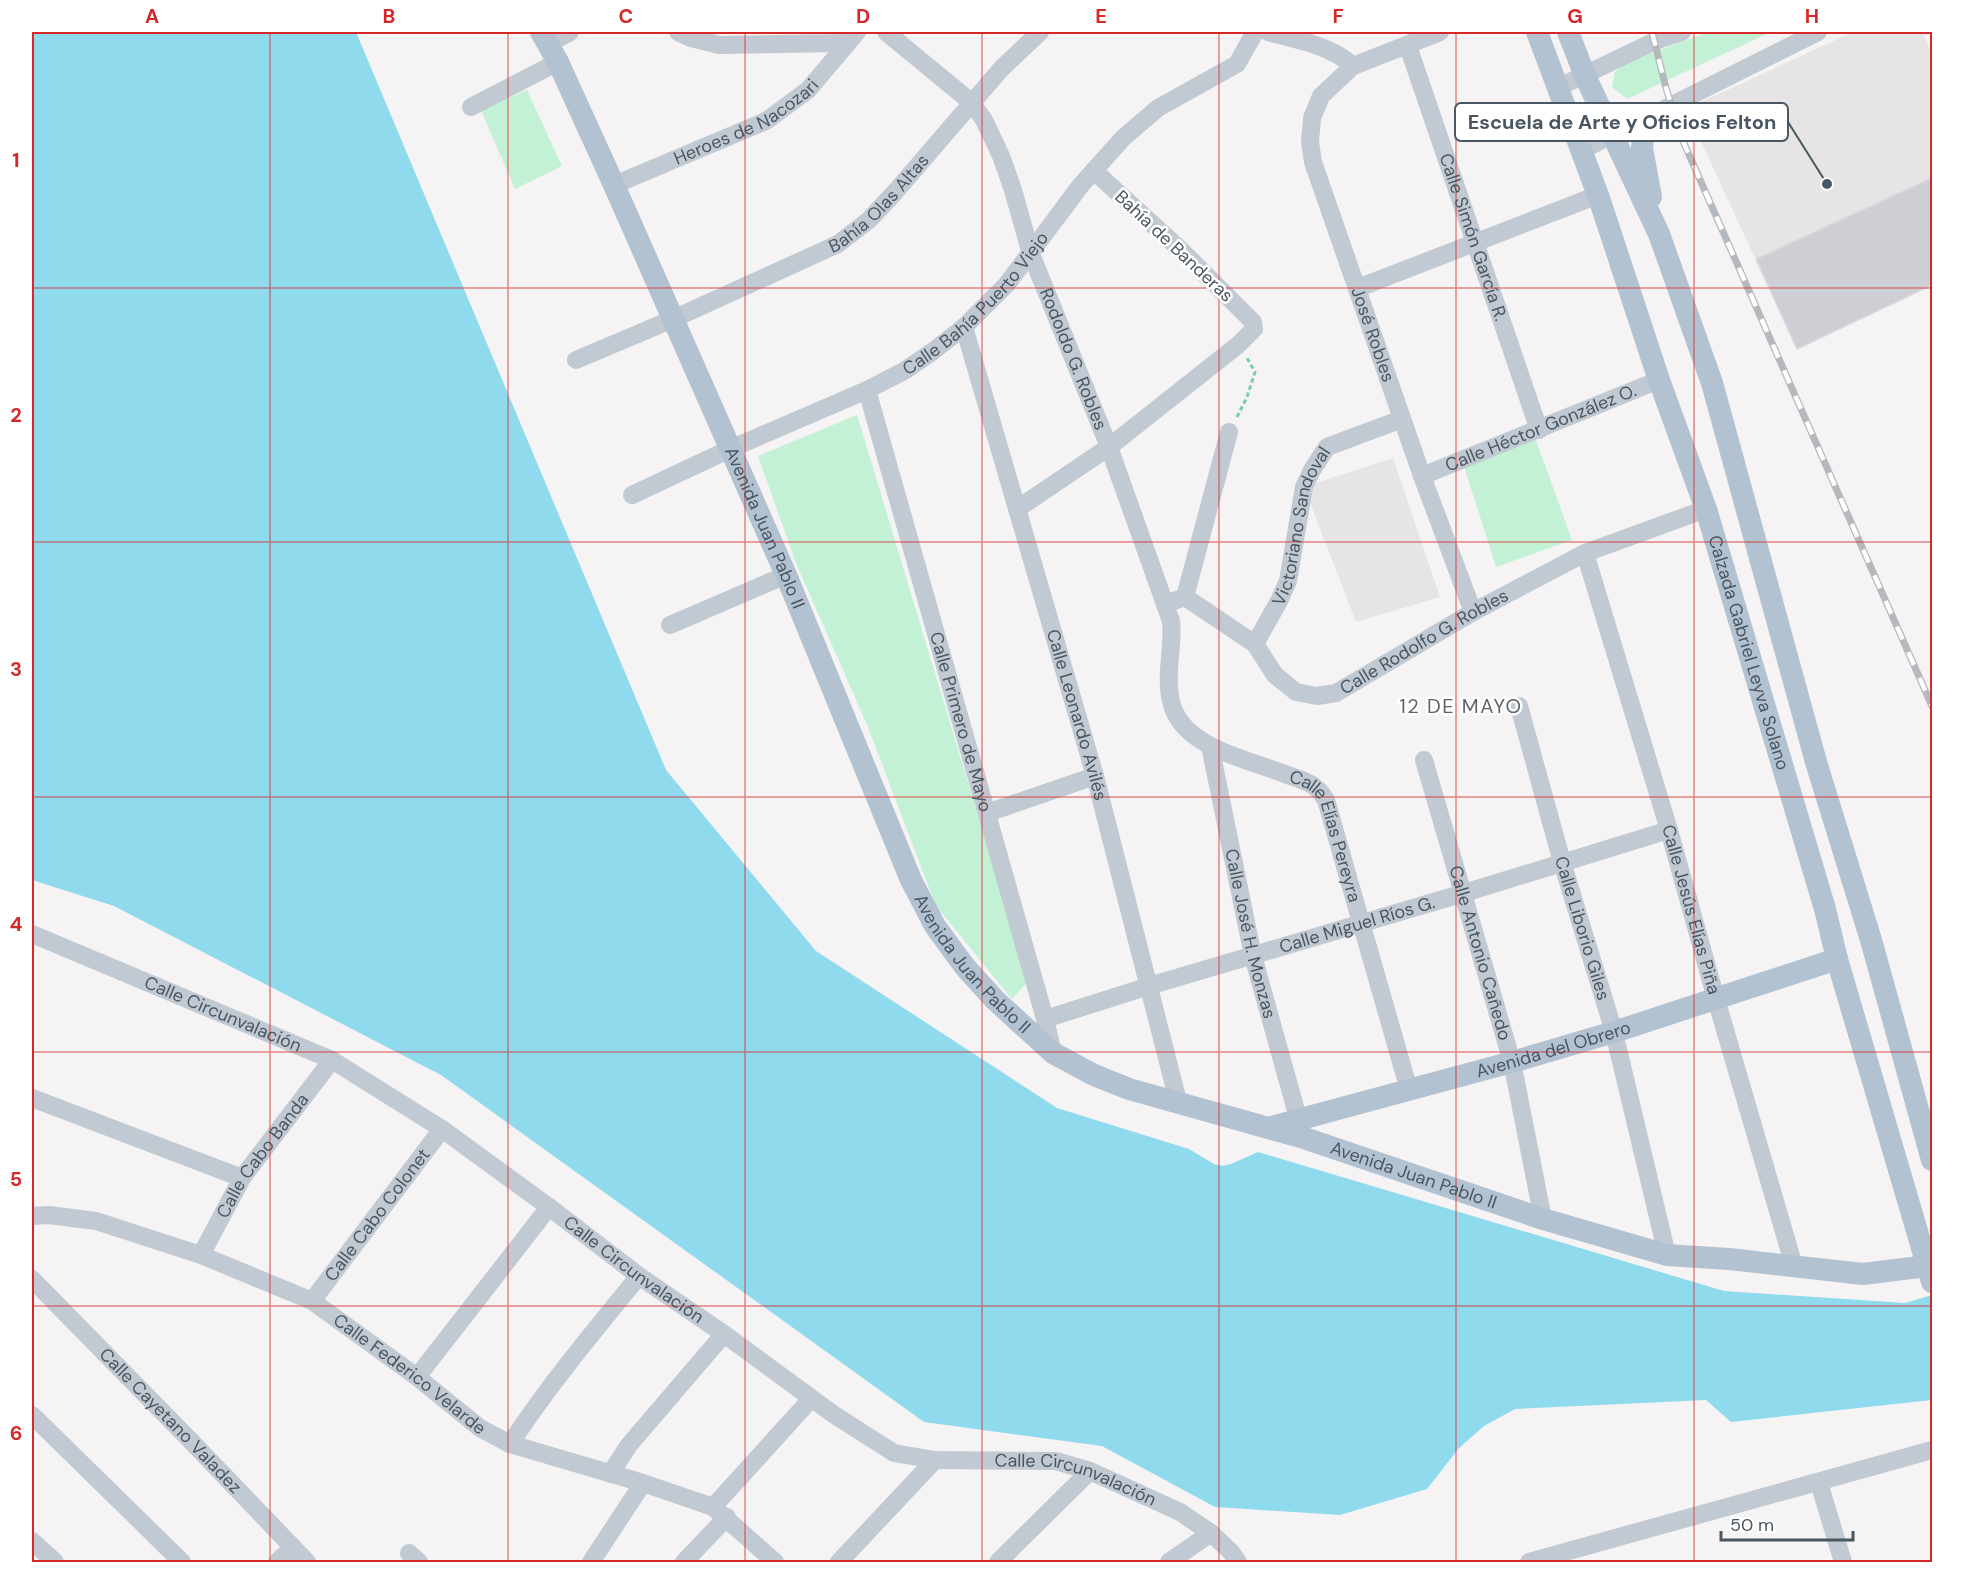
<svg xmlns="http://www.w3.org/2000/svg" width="1964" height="1594" font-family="'DM Sans',sans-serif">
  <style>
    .education { fill: #e6e4e5 }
    .green { fill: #c3f1d5 }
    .water { fill: #90daee }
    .building { fill: #cdcfd5; stroke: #d7d9de; stroke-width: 1.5 }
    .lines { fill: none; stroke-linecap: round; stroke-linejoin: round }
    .path { stroke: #7ad0a6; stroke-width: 3; stroke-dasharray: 4.5 3; stroke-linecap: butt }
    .minor { stroke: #c1cad2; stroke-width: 18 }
    .major { stroke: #b3c2d1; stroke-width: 22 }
    .rail-casing { stroke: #b5b8bd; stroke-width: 7 }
    .rail { stroke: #fff; stroke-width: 4.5; stroke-dasharray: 14; stroke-linecap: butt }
    .grid { fill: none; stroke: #d62828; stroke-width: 1.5; stroke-opacity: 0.55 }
    .labels { text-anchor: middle; stroke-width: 5; stroke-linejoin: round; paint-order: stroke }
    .street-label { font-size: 18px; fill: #4a5661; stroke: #fff }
    .neighbourhood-label { font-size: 20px; letter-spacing: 1.5px; fill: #5f6368; stroke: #fff }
    .leader { fill: none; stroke: #4a5661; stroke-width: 2 }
    .callout-dot { fill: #4a5661; stroke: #fff; stroke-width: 2 }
    .callout { fill: #fff; stroke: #4a5661; stroke-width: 2 }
    .callout-label { font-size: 20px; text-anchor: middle; font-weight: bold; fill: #4a5661 }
    .neatline { fill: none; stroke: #d62828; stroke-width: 2 }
    .grid-label { font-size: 20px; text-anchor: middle; font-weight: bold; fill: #d62828 }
  </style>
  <rect width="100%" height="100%" fill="#f5f3f3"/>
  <g class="education">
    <path d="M 1853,32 L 1922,32 L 1932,53 L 1932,285 L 1797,349 L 1686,109 Z"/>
    <path d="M 1393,458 L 1440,597 L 1356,622 L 1304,487 Z"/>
  </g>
  <g class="green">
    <path d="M 1709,32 L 1771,32 L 1627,99 L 1612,87 L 1615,72 L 1627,62 Z"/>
    <path d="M 527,90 L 562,166 L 515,189 L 481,110 Z"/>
    <path d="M 857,415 L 1028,981 L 1012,999 L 936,906 L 868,727 L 796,563 L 758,456 Z"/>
    <path d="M 1533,432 L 1572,540 L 1496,567 L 1462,460 Z"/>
  </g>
  <path class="water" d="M 32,32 L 356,32 L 666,770 L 816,951 L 1057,1108 L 1189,1149 L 1214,1164 L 1223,1166 L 1231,1164 L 1258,1152 L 1724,1291 L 1905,1303 L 1932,1295 L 1932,1400 L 1731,1422 L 1706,1400 L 1515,1409 L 1484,1426 L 1459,1448 L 1427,1489 L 1340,1515 L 1215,1507 L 1102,1446 L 924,1422 L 441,1075 L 114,906 L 32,880 Z"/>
  <path class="building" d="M 1932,178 L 1932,285 L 1797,349 L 1756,259 Z"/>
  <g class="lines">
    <path class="path" d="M 1237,417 L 1247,397 L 1255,372 L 1247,358"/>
    <g class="minor">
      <path d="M 678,32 L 691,38 L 719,45 L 847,43"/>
      <path id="s1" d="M 886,32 L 971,102 L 984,120 L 1001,156 L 1013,190 L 1031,254 L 1109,447 L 1171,621 C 1174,650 1163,679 1173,708 C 1187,748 1249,760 1285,774 C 1304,781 1315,782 1326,800 L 1409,1090"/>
      <path d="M 1268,32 C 1296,40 1331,45 1353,66"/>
      <path id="s2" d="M 1440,32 L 1353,66 L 1321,96 L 1312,118 L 1310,142 L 1313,162 L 1422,476 L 1473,612"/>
      <path d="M 548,44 L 570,32"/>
      <path id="s3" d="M 1408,46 L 1539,430"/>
      <path d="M 1557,88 L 1655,41 L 1682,32"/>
      <path d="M 471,107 L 558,62"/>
      <path d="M 1582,150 L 1818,32"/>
      <path id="s4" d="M 614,185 L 766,121 L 808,90 L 857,32"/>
      <path d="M 1358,288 L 1598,195"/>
      <path id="s5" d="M 964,327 L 1095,776 L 1179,1105"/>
      <path id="s6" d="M 576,360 L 673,319 L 838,244 L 869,220 L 896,191 L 1001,69 L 1040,32"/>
      <path id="s7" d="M 867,390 L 1045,1019 L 1053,1053"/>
      <path id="s8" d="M 1422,476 L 1659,380"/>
      <path id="s9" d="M 632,495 L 730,449 L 867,390 L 904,371 L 932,352 L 964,327 L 1007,284 L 1081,185 L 1123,138 L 1158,108 L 1237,64 L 1255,32"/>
      <path d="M 1017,509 L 1109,447 L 1238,345 L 1254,329 L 1253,322 L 1183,252 L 1094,171"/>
      <path id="s10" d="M 1585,553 L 1669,830 L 1716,999 L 1794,1266"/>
      <path d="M 1185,597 L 1229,432"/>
      <path id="s11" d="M 1165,604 L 1185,597 L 1255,644 L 1275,675 L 1296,692 L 1317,696 L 1336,693 L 1473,612 L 1585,553 L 1706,509"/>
      <path d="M 670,625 L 786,575"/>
      <path id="s12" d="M 1255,644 L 1279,601 L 1288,581 L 1304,487 L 1312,470 L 1327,447 L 1402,419"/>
      <path id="s13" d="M 1519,706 L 1562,862 L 1614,1032 L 1667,1255"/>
      <path id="s14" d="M 1210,746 L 1253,956 L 1302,1132"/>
      <path id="s15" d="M 1424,760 L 1512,1062 L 1543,1219"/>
      <path d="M 987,813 L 1095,776"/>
      <path id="s16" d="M 32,934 L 332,1060 L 442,1129 L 549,1207 L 639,1276 L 724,1334 L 833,1414 L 894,1453 L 935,1460 L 1056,1461 L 1090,1471 L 1180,1512 L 1211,1533 L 1231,1552 L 1238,1562"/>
      <path id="s17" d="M 1045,1019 L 1149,986 L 1464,893 L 1669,830"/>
      <path d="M 32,1098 L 242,1178"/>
      <path id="s18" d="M 32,1216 L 49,1215 L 96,1221 L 201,1255 L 312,1301 L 417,1377 L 480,1428 L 510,1444 L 643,1483 L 713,1507 L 775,1562"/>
      <path id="s19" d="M 201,1255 L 242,1178 L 332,1060"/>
      <path id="s20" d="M 32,1279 L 188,1438 L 307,1562"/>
      <path id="s21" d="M 312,1301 L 442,1129"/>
      <path d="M 417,1377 L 549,1207"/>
      <path d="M 32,1415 L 182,1562"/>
      <path d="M 510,1444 C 549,1385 594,1331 639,1276"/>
      <path d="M 610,1474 L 629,1445 L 724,1334"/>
      <path d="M 1819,1483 L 1843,1562"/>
      <path d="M 713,1507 L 811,1399"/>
      <path d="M 32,1541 L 55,1562"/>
      <path d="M 409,1553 L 419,1562"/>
      <path d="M 277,1562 L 292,1548"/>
      <path d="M 591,1562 L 643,1483"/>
      <path d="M 684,1562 L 727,1517"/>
      <path d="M 839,1562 L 935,1460"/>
      <path d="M 998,1562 L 1090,1471"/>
      <path d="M 1169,1562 L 1211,1533"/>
      <path d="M 1529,1562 L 1932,1450"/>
    </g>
    <g class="major">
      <path id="s22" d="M 541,32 L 558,62 L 614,185 L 786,575 L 911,880 L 935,926 L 965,967 L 995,1000 L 1053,1053 L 1094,1075 L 1129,1089 L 1304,1138 L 1543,1219 L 1667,1255 L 1729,1259 L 1863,1274 L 1927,1266"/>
      <path id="s23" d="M 1537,32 L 1598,195 L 1659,380 L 1706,509 L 1825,909 L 1837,959 L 1932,1282"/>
      <path d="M 1568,32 L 1585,76 L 1659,234 L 1712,383 L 1816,762 L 1871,940 L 1932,1160"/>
      <path d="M 1651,197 L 1642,148 L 1644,130 L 1657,113"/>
      <path id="s24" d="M 1268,1128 L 1512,1062 L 1614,1032 L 1837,959"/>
    </g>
    <g class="rail-casing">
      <path id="rail" d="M 1652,32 L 1666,88 L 1683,141 L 1932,706"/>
    </g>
    <use href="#rail" class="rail"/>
  </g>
  <path class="grid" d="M 270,32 L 270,1562M 508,32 L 508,1562M 745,32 L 745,1562M 982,32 L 982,1562M 1219,32 L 1219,1562M 1456,32 L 1456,1562M 1694,32 L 1694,1562M 32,288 L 1932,288M 32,542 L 1932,542M 32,797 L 1932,797M 32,1052 L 1932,1052M 32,1306 L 1932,1306"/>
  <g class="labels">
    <g class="street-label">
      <text dy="6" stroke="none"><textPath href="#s4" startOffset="147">Heroes de Nacozari</textPath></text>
      <text dy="6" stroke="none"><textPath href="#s6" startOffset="344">Bahía Olas Altas</textPath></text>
      <text dy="6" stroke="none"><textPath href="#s3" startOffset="202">Calle Simón García R.</textPath></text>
      <text transform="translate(1174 246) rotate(43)" y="6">Bahía de Banderas</text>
      <text dy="6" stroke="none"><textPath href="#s9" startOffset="398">Calle Bahía Puerto Viejo</textPath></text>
      <text dy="6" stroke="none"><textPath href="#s2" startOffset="388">José Robles</textPath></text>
      <text dy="6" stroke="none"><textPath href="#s1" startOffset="388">Rodoldo G. Robles</textPath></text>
      <text dy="6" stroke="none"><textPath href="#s8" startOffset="128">Calle Héctor González O.</textPath></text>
      <text dy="6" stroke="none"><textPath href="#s22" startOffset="544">Avenida Juan Pablo II</textPath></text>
      <text dy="6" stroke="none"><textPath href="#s12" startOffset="128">Victoriano Sandoval</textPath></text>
      <text dy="6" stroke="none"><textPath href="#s11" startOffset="312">Calle Rodolfo G. Robles</textPath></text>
      <text dy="6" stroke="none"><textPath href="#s23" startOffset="656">Calzada Gabriel Leyva Solano</textPath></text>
      <text dy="6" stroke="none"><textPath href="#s5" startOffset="404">Calle Leonardo Avilés</textPath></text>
      <text dy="6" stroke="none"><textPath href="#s7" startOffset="345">Calle Primero de Mayo</textPath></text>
      <text dy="6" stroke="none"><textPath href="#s1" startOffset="970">Calle Elías Pereyra</textPath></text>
      <text dy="6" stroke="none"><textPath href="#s10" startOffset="372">Calle Jesús Elías Piña</textPath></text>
      <text dy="6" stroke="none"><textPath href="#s17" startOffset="326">Calle Miguel Ríos G.</textPath></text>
      <text dy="6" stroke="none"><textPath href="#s13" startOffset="231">Calle Liborio Giles</textPath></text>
      <text dy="6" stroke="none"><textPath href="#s14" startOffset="192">Calle José H. Monzas</textPath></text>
      <text dy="6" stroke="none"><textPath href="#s15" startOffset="201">Calle Antonio Cañedo</textPath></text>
      <text dy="6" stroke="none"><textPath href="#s22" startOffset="1030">Avenida Juan Pablo II</textPath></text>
      <text dy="6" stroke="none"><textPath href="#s16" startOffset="207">Calle Circunvalación</textPath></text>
      <text dy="6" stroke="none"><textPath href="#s24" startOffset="296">Avenida del Obrero</textPath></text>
      <text dy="6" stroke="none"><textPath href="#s19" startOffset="117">Calle Cabo Banda</textPath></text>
      <text dy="6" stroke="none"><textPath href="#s22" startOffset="1533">Avenida Juan Pablo II</textPath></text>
      <text dy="6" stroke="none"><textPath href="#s21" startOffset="108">Calle Cabo Colonet</textPath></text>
      <text dy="6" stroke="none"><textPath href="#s16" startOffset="693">Calle Circunvalación</textPath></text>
      <text dy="6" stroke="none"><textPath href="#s18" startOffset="417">Calle Federico Velarde</textPath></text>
      <text dy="6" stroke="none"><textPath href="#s20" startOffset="198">Calle Cayetano Valadez</textPath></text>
      <text dy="6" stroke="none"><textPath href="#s16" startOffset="1197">Calle Circunvalación</textPath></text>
    </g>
    <g class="neighbourhood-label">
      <text x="1461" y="713">12 DE MAYO</text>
    </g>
  </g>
  <path class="leader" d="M1827 184L1788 122"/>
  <circle class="callout-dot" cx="1827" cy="184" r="6"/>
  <rect class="callout" x="1455" y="103" width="333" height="38" rx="6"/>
  <g class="callout-label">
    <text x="1622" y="129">Escuela de Arte y Oficios Felton</text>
  </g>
  <rect width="1964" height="1594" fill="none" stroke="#ffffff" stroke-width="66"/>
  <path d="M1721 1531v9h132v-9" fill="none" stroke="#4a5661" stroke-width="3"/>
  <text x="1730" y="1531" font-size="18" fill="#4a5661" stroke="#ffffff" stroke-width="4.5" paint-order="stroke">50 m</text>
  <rect x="33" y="33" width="1898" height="1528" class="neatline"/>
  <g class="grid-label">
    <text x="152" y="23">A</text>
    <text x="389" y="23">B</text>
    <text x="626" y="23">C</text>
    <text x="863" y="23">D</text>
    <text x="1101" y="23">E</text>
    <text x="1338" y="23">F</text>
    <text x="1575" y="23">G</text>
    <text x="1812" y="23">H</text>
    <text x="16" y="167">1</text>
    <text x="16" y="422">2</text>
    <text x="16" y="676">3</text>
    <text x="16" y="931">4</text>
    <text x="16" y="1186">5</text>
    <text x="16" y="1440">6</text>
  </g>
</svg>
